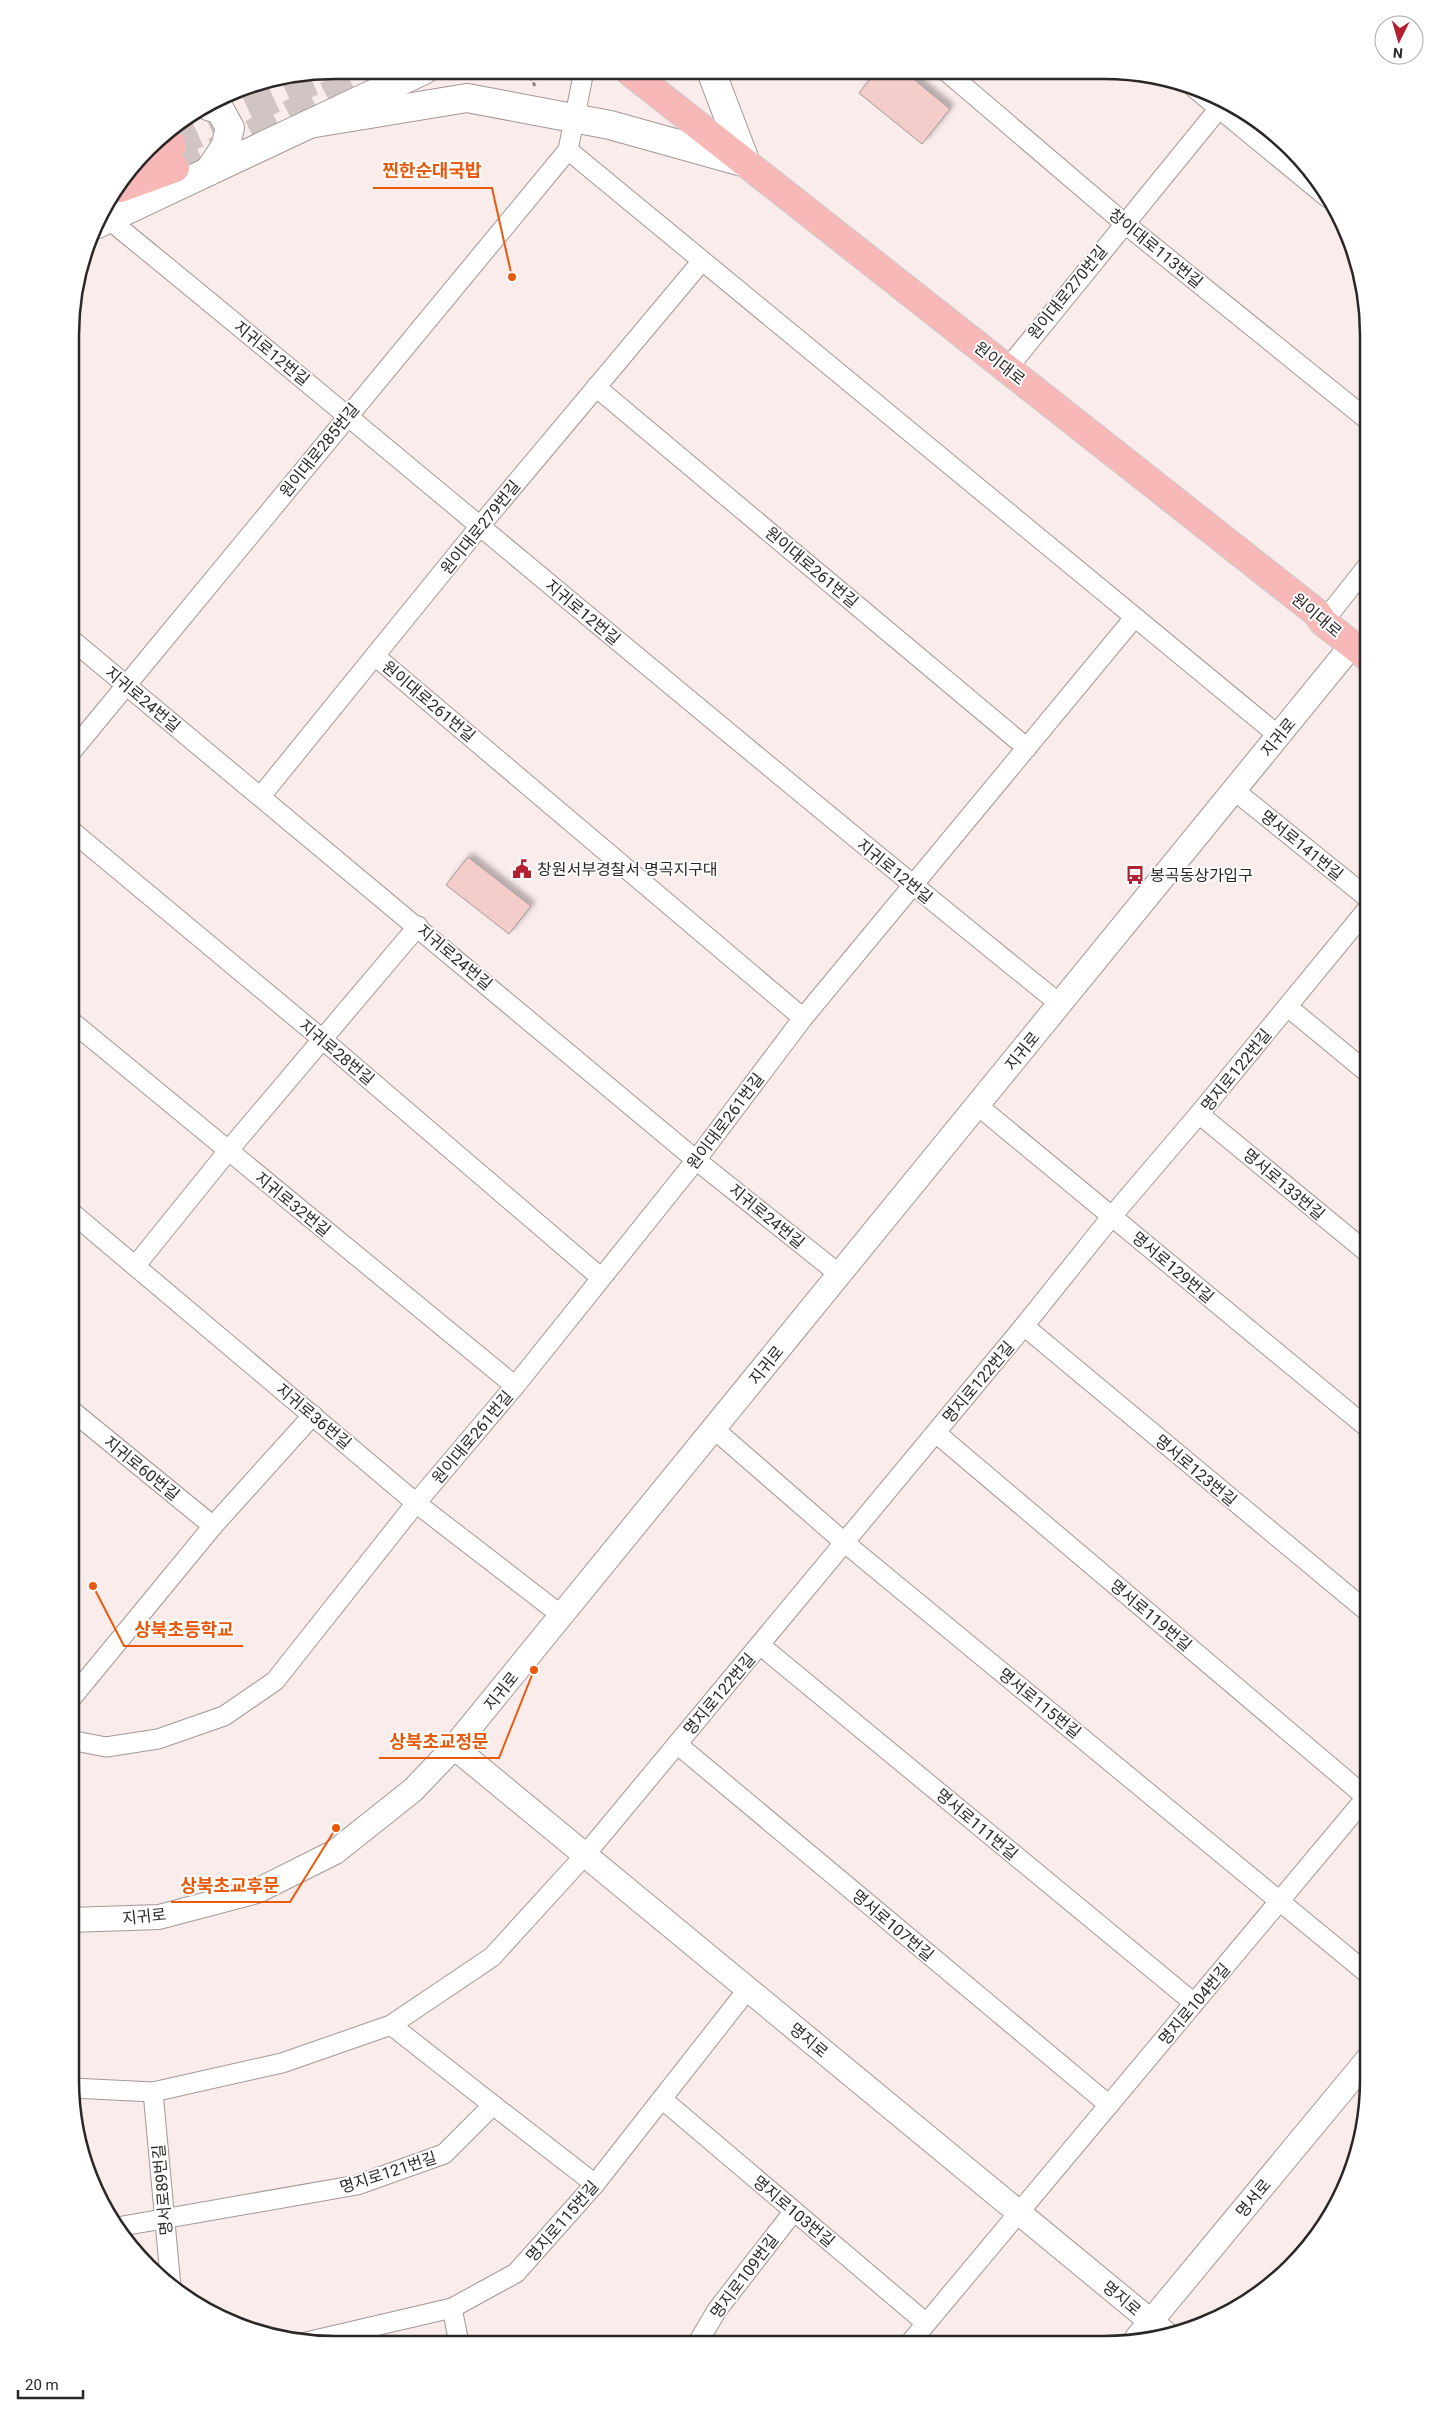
<svg xmlns="http://www.w3.org/2000/svg" width="1439" height="2415" font-family="Roboto,'Noto Sans KR',sans-serif">
  <style>
    .building { fill: #f4ccca; stroke: #a39696; filter: url(#shadow) }
    .lines { fill: none; stroke-linecap: round; stroke-linejoin: round }
    .primary-tunnel { stroke: #d1c5c4; stroke-width: 28; stroke-dasharray: 28 14; stroke-linecap: butt }
    .minor-casing { stroke: #a49796; stroke-width: 21 }
    .tertiary-casing { stroke: #a49796; stroke-width: 26 }
    .secondary-casing { stroke: #a49796; stroke-width: 30 }
    .primary-casing { stroke: #cccbcb; stroke-width: 30 }
    .path { stroke: #908686; stroke-width: 3; stroke-dasharray: 4 2.5; stroke-linecap: butt }
    .minor { stroke: #fff; stroke-width: 19 }
    .tertiary { stroke: #fff; stroke-width: 24 }
    .secondary { stroke: #fff; stroke-width: 28 }
    .primary { stroke: #f8b8b8; stroke-width: 28 }
    .labels { text-anchor: middle; stroke-width: 4; stroke-linejoin: round; paint-order: stroke }
    .street-label { font-size: 16px; fill: #2c2727; stroke: #fff }
    .poi-label { font-size: 16px; fill: #2c2727; stroke: #fff; text-anchor: start }
    .rim { fill: none; stroke: #2c2727; stroke-width: 2.5 }
    .leader { fill: none; stroke: #e8590c; stroke-width: 2 }
    .callout-dot { fill: #e8590c; stroke: #fff; stroke-width: 2 }
    .callout-label { font-size: 18px; text-anchor: middle; font-weight: bold; fill: #e8590c; stroke: #fff; stroke-width: 4; stroke-linejoin: round; paint-order: stroke }
  </style>
  <defs>
    <filter id="shadow"><feDropShadow dx="4.5" dy="-4.5" stdDeviation="2.5" flood-color="#0004"/></filter>
  </defs>
  <rect width="100%" height="100%" fill="#faeceb"/>
  <g class="building">
    <path d="M 876,72 L 905,72 L 950,109 L 922,144 L 859,93 Z"/>
    <path d="M 468,857 L 531,906 L 509,934 L 446,885 Z"/>
  </g>
  <g class="lines">
    <g class="primary-tunnel">
      <path d="M 172,145 L 334,72"/>
      <path d="M 175,168 L 225,147 L 377,70"/>
    </g>
    <g class="minor-casing">
      <g id="minor">
        <path d="M 947,72 L 1124,223 L 1369,421"/>
        <path d="M 1193,87 L 1328,198"/>
        <path d="M 568,150 L 1279,736"/>
        <path d="M 107,218 C 426,478 739,746 1060,1004"/>
        <path d="M 1007,369 L 1225,101"/>
        <path d="M 596,387 L 1027,748"/>
        <path d="M 1323,622 L 1369,564"/>
        <path d="M 72,640 L 696,1160 L 839,1274"/>
        <path d="M 375,656 L 803,1018"/>
        <path d="M 72,751 L 568,150 L 584,71"/>
        <path d="M 1235,791 L 1369,899"/>
        <path d="M 261,796 L 480,526 L 702,261"/>
        <path d="M 72,831 L 322,1039 L 600,1277"/>
        <path d="M 1288,1007 L 1369,1074"/>
        <path d="M 71,1021 L 515,1386"/>
        <path d="M 977,1105 L 1369,1429"/>
        <path d="M 1199,1114 L 1369,1254"/>
        <path d="M 71,1212 L 416,1503 L 561,1615"/>
        <path d="M 136,1265 L 228,1151 L 418,926"/>
        <path d="M 1024,1326 L 1369,1613"/>
        <path d="M 71,1410 L 213,1526"/>
        <path d="M 714,1429 L 845,1543 L 1368,1974"/>
        <path d="M 936,1433 L 1366,1797"/>
        <path d="M 760,1645 L 1194,2003"/>
        <path d="M 70,1700 L 213,1526 L 313,1415"/>
        <path d="M 70,1740 L 106,1747 L 158,1739 L 224,1716 L 275,1681 L 416,1503 L 515,1386 L 696,1160 L 803,1018 L 1134,618"/>
        <path d="M 677,1744 L 1109,2105"/>
        <path d="M 72,2088 L 153,2092 L 282,2063 L 391,2025 L 492,1957 L 585,1855 L 1024,1326 L 1112,1216 L 1199,1114 L 1369,907"/>
        <path d="M 153,2092 L 171,2287"/>
        <path d="M 662,2099 L 926,2323"/>
        <path d="M 493,2105 L 595,2184"/>
        <path d="M 117,2227 L 357,2185 L 444,2154 L 493,2105 L 391,2025"/>
        <path d="M 452,2308 L 459,2343"/>
        <path d="M 302,2343 L 452,2308 L 516,2273 L 595,2184 L 748,1989"/>
        <path d="M 697,2344 L 717,2310 L 794,2211"/>
        <path d="M 909,2344 L 1369,1794"/>
      </g>
    </g>
    <g class="tertiary-casing">
      <g id="tertiary">
        <path d="M 454,1747 L 1165,2333"/>
        <path d="M 70,1920 L 159,1917 L 257,1891 L 335,1852 L 413,1790 L 454,1747 L 1353,644"/>
        <path d="M 1137,2338 L 1368,2059"/>
      </g>
    </g>
    <g class="secondary-casing">
      <g id="secondary">
        <path d="M 711,71 L 746,163"/>
        <path d="M 208,106 L 220,110 L 230,128 L 225,147 L 209,171"/>
        <path d="M 309,124 L 467,98 L 610,125 L 746,163"/>
        <path d="M 95,225 L 424,70"/>
      </g>
    </g>
    <g class="primary-casing">
      <g id="primary">
        <path d="M 629,71 L 1317,613 L 1323,622 L 1369,658"/>
        <path d="M 145,155 L 172,145"/>
        <path d="M 120,188 L 175,168"/>
      </g>
    </g>
    <path class="path" d="M 527,71 L 535,86"/>
    <use href="#minor" class="minor"/>
    <use href="#tertiary" class="tertiary"/>
    <use href="#secondary" class="secondary"/>
    <use href="#primary" class="primary"/>
  </g>
  <defs>
    <g id="civic-bare" transform="scale(1.5)"><path d="M-.6-6.5H3V-4.5H.6V-3L4-1V1h2V6H-6V1h2V-1L-.6-3ZM-1.2 2.5V6h2.4V2.5Z" fill="#b32032" stroke="#fff" stroke-width="2.5" paint-order="stroke"/></g>
    <g id="bus-bare" transform="scale(1.5)"><path d="M-5-6H5V4H4V6H2V4H-2V6H-4V4H-5ZM-3.5-4V0h7V-4ZM-3.5 1.2v1.5H-2V1.2ZM2 1.2v1.5H3.5V1.2Z" fill="#b32032" stroke="#fff" stroke-width="2.5" paint-order="stroke"/></g>
  </defs>
  <g fill-rule="evenodd">
    <use href="#civic-bare" x="522" y="869"/>
    <use href="#bus-bare" x="1135" y="875"/>
  </g>
  <g class="labels">
    <g class="street-label">
      <text transform="translate(1156 248) rotate(39)" y="6">창이대로113번길</text>
      <text transform="translate(1067 292) rotate(-51)" y="6">원이대로270번길</text>
      <text transform="translate(272 353) rotate(39)" y="6">지귀로12번길</text>
      <text transform="translate(1000 363) rotate(38)" y="6">원이대로</text>
      <text transform="translate(319 450) rotate(-51)" y="6">원이대로285번길</text>
      <text transform="translate(480 527) rotate(-51)" y="6">원이대로279번길</text>
      <text transform="translate(812 567) rotate(40)" y="6">원이대로261번길</text>
      <text transform="translate(583 612) rotate(40)" y="6">지귀로12번길</text>
      <text transform="translate(1317 615) rotate(40)" y="6">원이대로</text>
      <text transform="translate(143 699) rotate(40)" y="6">지귀로24번길</text>
      <text transform="translate(429 701) rotate(40)" y="6">원이대로261번길</text>
      <text transform="translate(1278 737) rotate(-51)" y="6">지귀로</text>
      <text transform="translate(1302 845) rotate(39)" y="6">명서로141번길</text>
      <text transform="translate(895 871) rotate(39)" y="6">지귀로12번길</text>
      <text transform="translate(455 957) rotate(40)" y="6">지귀로24번길</text>
      <text transform="translate(1022 1051) rotate(-51)" y="6">지귀로</text>
      <text transform="translate(337 1052) rotate(40)" y="6">지귀로28번길</text>
      <text transform="translate(1236 1070) rotate(-51)" y="6">명지로122번길</text>
      <text transform="translate(725 1121) rotate(-53)" y="6">원이대로261번길</text>
      <text transform="translate(1284 1184) rotate(40)" y="6">명서로133번길</text>
      <text transform="translate(293 1204) rotate(39)" y="6">지귀로32번길</text>
      <text transform="translate(767 1216) rotate(39)" y="6">지귀로24번길</text>
      <text transform="translate(1173 1267) rotate(40)" y="6">명서로129번길</text>
      <text transform="translate(766 1365) rotate(-51)" y="6">지귀로</text>
      <text transform="translate(978 1382) rotate(-50)" y="6">명지로122번길</text>
      <text transform="translate(314 1416) rotate(40)" y="6">지귀로36번길</text>
      <text transform="translate(472 1437) rotate(-50)" y="6">원이대로261번길</text>
      <text transform="translate(142 1468) rotate(39)" y="6">지귀로60번길</text>
      <text transform="translate(1196 1470) rotate(40)" y="6">명서로123번길</text>
      <text transform="translate(1151 1615) rotate(40)" y="6">명서로119번길</text>
      <text transform="translate(501 1691) rotate(-51)" y="6">지귀로</text>
      <text transform="translate(719 1694) rotate(-50)" y="6">명지로122번길</text>
      <text transform="translate(1040 1703) rotate(39)" y="6">명서로115번길</text>
      <text transform="translate(977 1824) rotate(40)" y="6">명서로111번길</text>
      <text transform="translate(144 1916) rotate(-6)" y="6">지귀로</text>
      <text transform="translate(893 1925) rotate(40)" y="6">명서로107번길</text>
      <text transform="translate(1194 2004) rotate(-50)" y="6">명지로104번길</text>
      <text transform="translate(809 2040) rotate(40)" y="6">명지로</text>
      <text transform="translate(388 2172) rotate(-18)" y="6">명지로121번길</text>
      <text transform="translate(162 2190) rotate(-95)" y="6">명서로89번길</text>
      <text transform="translate(1253 2198) rotate(-50)" y="6">명서로</text>
      <text transform="translate(794 2211) rotate(40)" y="6">명지로103번길</text>
      <text transform="translate(562 2221) rotate(-49)" y="6">명지로115번길</text>
      <text transform="translate(744 2276) rotate(-53)" y="6">명지로109번길</text>
      <text transform="translate(1122 2298) rotate(40)" y="6">명지로</text>
    </g>
    <g class="poi-label">
      <text x="537" y="875">창원서부경찰서 명곡지구대</text>
      <text x="1150" y="881">봉곡동상가입구</text>
    </g>
  </g>
  <path d="M0 0H1439V2415H0ZM335 79H1104A256 256 0 0 1 1360 335V2080A256 256 0 0 1 1104 2336H335A256 256 0 0 1 79 2080V335A256 256 0 0 1 335 79Z" fill="#fff" fill-rule="evenodd"/>
  <path class="rim" d="M335 79H1104A256 256 0 0 1 1360 335V2080A256 256 0 0 1 1104 2336H335A256 256 0 0 1 79 2080V335A256 256 0 0 1 335 79Z"/>
  <path class="leader" d="M512 277L492 188H373M93 1586L124 1646H243M534 1670L499 1758H379M336 1828L290 1902H171"/>
  <g class="callout-dot">
    <circle cx="512" cy="277" r="5"/>
    <circle cx="93" cy="1586" r="5"/>
    <circle cx="534" cy="1670" r="5"/>
    <circle cx="336" cy="1828" r="5"/>
  </g>
  <g class="callout-label">
    <text x="432" y="177">찐한순대국밥</text>
    <text x="184" y="1636">상북초등학교</text>
    <text x="439" y="1748">상북초교정문</text>
    <text x="230" y="1892">상북초교후문</text>
  </g>
  <g transform="translate(1399 40) rotate(185)"><circle r="24" fill="#ffffff" stroke="#aba9a9"/>
  <path d="M0-4L9 19L0 12L-9 19Z" fill="#b32032"/>
  <text y="-8" font-size="14" font-weight="bold" text-anchor="middle" fill="#2c2727">N</text>
  </g>
  <path d="M18 2390v8h65v-8" fill="none" stroke="#2c2727" stroke-width="2.5"/>
  <text x="25" y="2390" font-size="15" fill="#2c2727" stroke="#ffffff" stroke-width="4" paint-order="stroke">20 m</text>
</svg>
